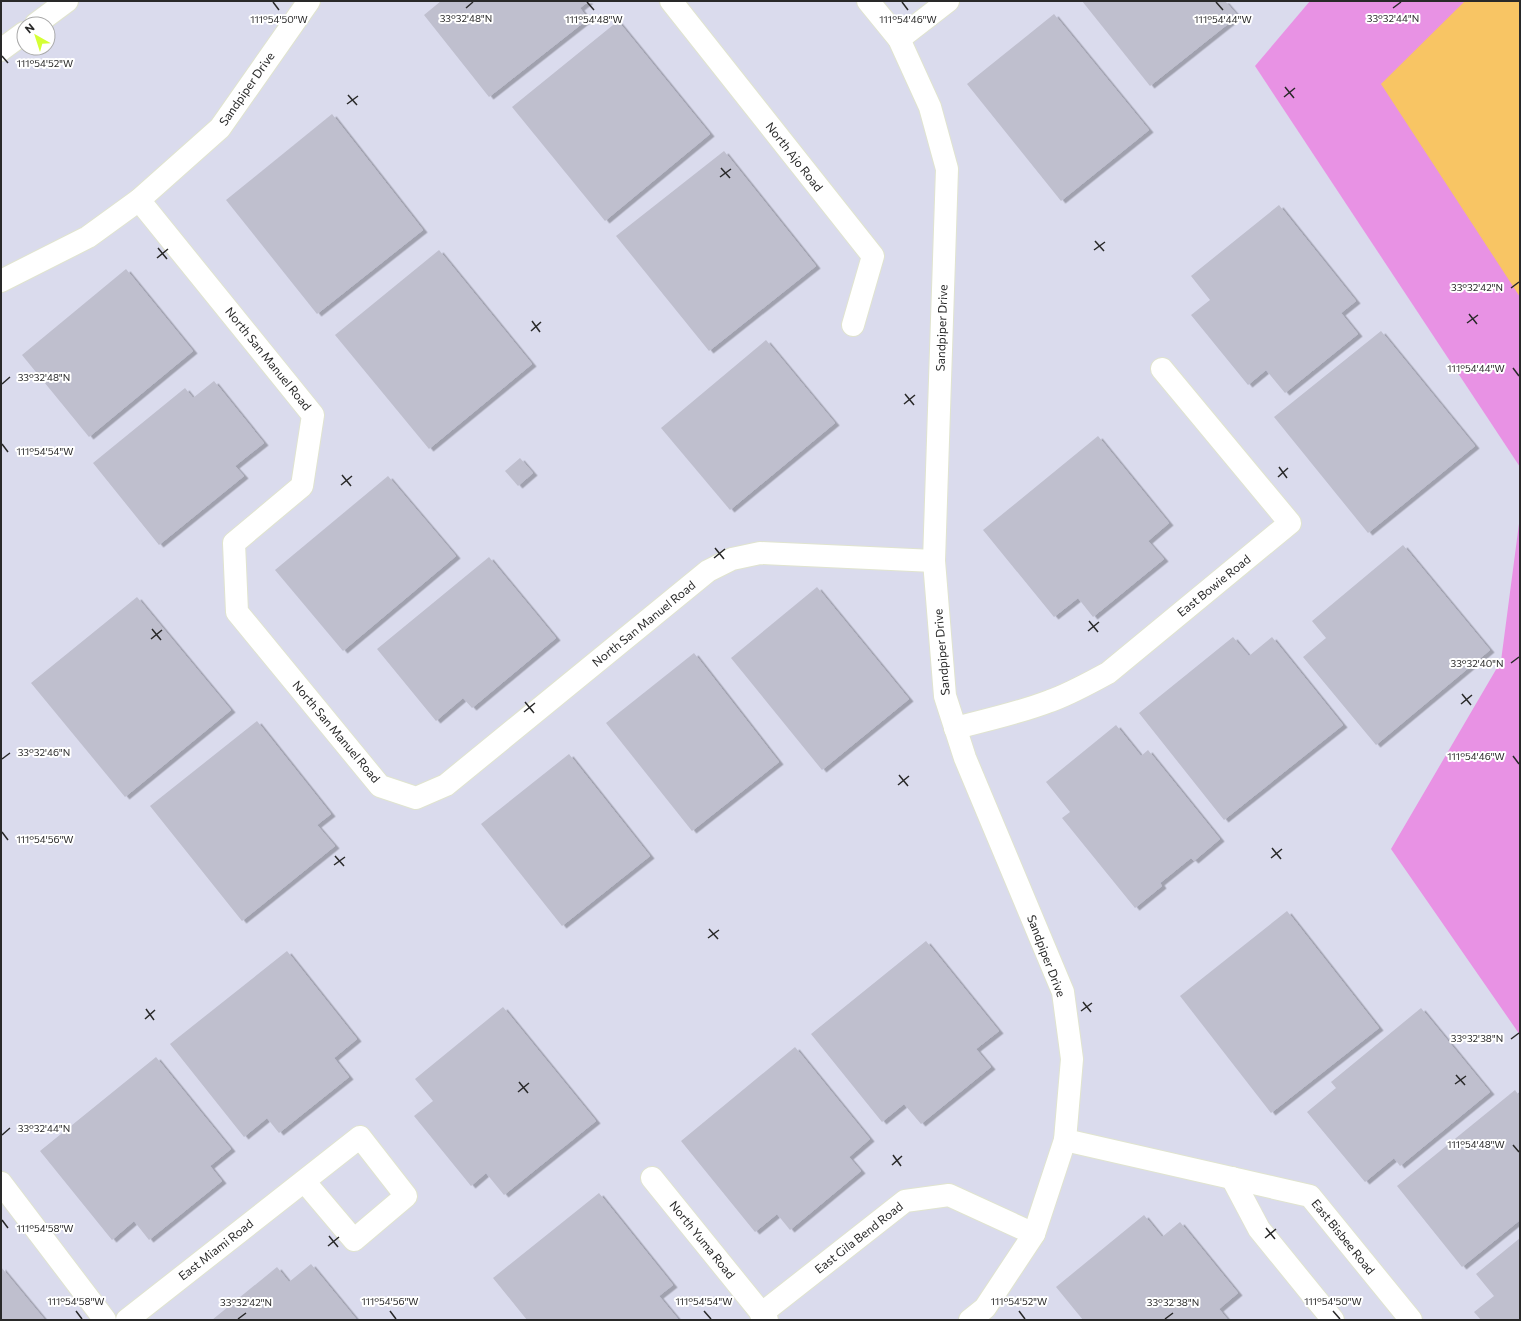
<svg xmlns="http://www.w3.org/2000/svg" width="1521" height="1321" font-family="Commissioner,sans-serif">
  <style>
    .green { fill: #e892e4 }
    .water { fill: #f8c564 }
    .building { fill: #bfbfce; filter: url(#shadow) }
    .lines { fill: none; stroke-linecap: round; stroke-linejoin: round }
    .street-casing { stroke: #e0e4cf; stroke-width: 24 }
    .secondary-casing { stroke: #e0e4cf; stroke-width: 24 }
    .street { stroke: #fff; stroke-width: 22 }
    .secondary { stroke: #fff; stroke-width: 22 }
    .ticks { fill: none; stroke: #292929; stroke-width: 1.5 }
    .labels { text-anchor: middle; stroke-width: 4; stroke-linejoin: round; paint-order: stroke }
    .street-label { font-size: 12px; fill: #292929; stroke: #fff }
    .ticks-label { font-size: 10px; text-anchor: middle; fill: #292929; stroke: #fff; stroke-width: 4; stroke-linejoin: round; paint-order: stroke }
  </style>
  <defs>
    <filter id="shadow"><feDropShadow dx="4.5" dy="2.5" stdDeviation="0" flood-color="#0004"/></filter>
  </defs>
  <rect width="100%" height="100%" fill="#dadbed"/>
  <g class="green">
    <path d="M 1310,1 L 1520,1 L 1520,467 L 1255,66 Z"/>
    <path d="M 1520,516 L 1520,1035 L 1391,849 L 1501,661 Z"/>
  </g>
  <path class="water" d="M 1465,1 L 1520,1 L 1520,297 L 1381,84 Z"/>
  <g class="building">
    <path d="M 441,1 L 589,1 L 580,8 L 588,19 L 489,97 L 424,15 Z"/>
    <path d="M 1082,1 L 1225,1 L 1238,16 L 1150,86 Z"/>
    <path d="M 1054,14 L 1149,130 L 1061,201 L 967,84 Z"/>
    <path d="M 618,21 L 710,134 L 605,221 L 512,107 Z"/>
    <path d="M 332,114 L 423,230 L 317,314 L 226,200 Z"/>
    <path d="M 724,151 L 816,266 L 709,351 L 616,236 Z"/>
    <path d="M 1279,205 L 1356,301 L 1341,313 L 1358,334 L 1285,393 L 1266,370 L 1248,385 L 1191,315 L 1210,300 L 1191,276 Z"/>
    <path d="M 439,250 L 532,364 L 429,449 L 335,335 Z"/>
    <path d="M 126,269 L 193,351 L 89,437 L 22,355 Z"/>
    <path d="M 1381,331 L 1475,446 L 1368,533 L 1274,417 Z"/>
    <path d="M 766,340 L 835,423 L 730,510 L 661,428 Z"/>
    <path d="M 214,381 L 264,443 L 235,466 L 244,476 L 159,545 L 93,463 L 185,388 L 193,398 Z"/>
    <path d="M 1098,436 L 1169,523 L 1148,541 L 1164,559 L 1093,617 L 1078,598 L 1054,617 L 983,530 Z"/>
    <path d="M 520,458 L 533,473 L 518,486 L 505,471 Z"/>
    <path d="M 388,476 L 456,556 L 343,651 L 275,570 Z"/>
    <path d="M 1403,545 L 1490,650 L 1376,745 L 1303,657 L 1326,638 L 1312,621 Z"/>
    <path d="M 489,557 L 556,638 L 472,708 L 463,698 L 436,721 L 377,649 Z"/>
    <path d="M 817,587 L 909,699 L 822,770 L 731,658 Z"/>
    <path d="M 137,597 L 231,710 L 125,797 L 31,683 Z"/>
    <path d="M 1233,637 L 1249,656 L 1272,637 L 1343,725 L 1224,820 L 1139,713 Z"/>
    <path d="M 694,653 L 779,762 L 692,831 L 606,723 Z"/>
    <path d="M 257,721 L 331,814 L 317,825 L 335,846 L 242,921 L 150,806 Z"/>
    <path d="M 1116,725 L 1141,756 L 1148,750 L 1220,839 L 1194,861 L 1191,858 L 1160,883 L 1162,886 L 1135,908 L 1062,818 L 1070,812 L 1046,782 Z"/>
    <path d="M 569,754 L 650,856 L 562,926 L 481,824 Z"/>
    <path d="M 1287,911 L 1379,1028 L 1271,1113 L 1180,996 Z"/>
    <path d="M 926,941 L 999,1031 L 976,1049 L 991,1067 L 921,1124 L 904,1104 L 882,1122 L 811,1034 Z"/>
    <path d="M 287,951 L 357,1039 L 334,1058 L 349,1077 L 279,1133 L 267,1118 L 244,1137 L 170,1044 Z"/>
    <path d="M 503,1007 L 596,1121 L 504,1195 L 486,1173 L 471,1186 L 414,1116 L 433,1101 L 415,1079 Z"/>
    <path d="M 1421,1008 L 1490,1092 L 1400,1166 L 1394,1158 L 1365,1182 L 1307,1112 L 1336,1088 L 1331,1082 Z"/>
    <path d="M 795,1047 L 870,1139 L 849,1157 L 861,1171 L 790,1230 L 777,1214 L 755,1232 L 681,1141 Z"/>
    <path d="M 156,1057 L 231,1149 L 210,1166 L 222,1181 L 149,1240 L 134,1221 L 112,1240 L 40,1151 Z"/>
    <path d="M 1515,1090 L 1520,1097 L 1520,1220 L 1462,1267 L 1397,1186 Z"/>
    <path d="M 599,1193 L 673,1285 L 659,1296 L 678,1319 L 677,1320 L 527,1320 L 493,1278 Z"/>
    <path d="M 1144,1215 L 1162,1237 L 1180,1222 L 1238,1293 L 1219,1309 L 1228,1320 L 1083,1320 L 1056,1287 Z"/>
    <path d="M 1520,1238 L 1520,1320 L 1481,1320 L 1474,1312 L 1494,1296 L 1476,1274 Z"/>
    <path d="M 311,1264 L 357,1320 L 212,1320 L 277,1267 L 289,1282 Z"/>
    <path d="M 1,1267 L 45,1320 L 1,1320 Z"/>
  </g>
  <g class="lines">
    <g class="street-casing">
      <g id="street">
        <path d="M 671,1 L 873,256 L 853,325"/>
        <path d="M 868,1 L 899,39 L 930,107 L 947,169 L 934,561 L 945,696 L 965,758 L 1063,992 L 1072,1059 L 1065,1140 L 1034,1234 L 985,1308 L 970,1320"/>
        <path d="M 899,39 L 948,1"/>
        <path d="M 139,200 L 313,415 L 302,486 L 234,543 L 237,612 L 380,786 L 416,798 L 446,785 L 708,571 L 732,559 L 760,553 L 934,561"/>
        <path d="M 1,281 L 88,237 L 139,200 L 220,128 L 309,1"/>
        <path d="M 955,728 C 987,720 1019,713 1050,701 C 1070,694 1089,683 1108,673 L 1290,523 L 1162,369"/>
        <path d="M 1065,1140 L 1310,1196 L 1411,1320"/>
        <path d="M 652,1178 L 767,1320"/>
        <path d="M 1232,1178 L 1259,1229 L 1333,1320"/>
        <path d="M 1,1183 L 105,1320"/>
        <path d="M 761,1314 L 905,1201 L 949,1195 L 1034,1234"/>
        <path d="M 127,1320 L 360,1137 L 406,1196 L 354,1240 L 304,1181"/>
      </g>
    </g>
    <g class="secondary-casing">
      <g id="secondary">
        <path d="M 36,24 L 67,1"/>
        <path d="M 1,50 L 24,33"/>
      </g>
    </g>
    <use href="#street" class="street"/>
    <use href="#secondary" class="secondary"/>
  </g>
  <path class="ticks" d="M 273,2 L 279,10M 587,2 L 594,10M 902,2 L 908,10M 1216,2 L 1223,10M 466,8 L 473,2M 1393,8 L 1401,2M 2,56 L 8,63M 1285,87 L 1294,98M 348,95 L 357,105M 1284,97 L 1295,88M 347,104 L 358,96M 721,168 L 730,178M 720,177 L 731,169M 1095,241 L 1104,251M 158,248 L 167,259M 1094,250 L 1105,242M 157,258 L 168,249M 1511,288 L 1519,282M 1469,314 L 1477,324M 532,321 L 540,332M 1467,323 L 1478,315M 531,331 L 541,322M 1513,368 L 1519,376M 2,384 L 10,377M 905,394 L 914,405M 904,404 L 915,395M 2,444 L 8,452M 1279,467 L 1287,478M 342,475 L 351,486M 1278,477 L 1288,468M 341,485 L 352,476M 715,548 L 724,559M 714,558 L 725,549M 1089,621 L 1098,632M 152,629 L 161,640M 1088,631 L 1099,622M 151,639 L 162,630M 1511,663 L 1519,657M 1462,694 L 1471,705M 525,702 L 534,713M 1461,704 L 1472,695M 524,712 L 535,703M 1513,756 L 1519,764M 2,759 L 10,753M 899,775 L 908,786M 898,785 L 909,776M 2,832 L 8,840M 1272,848 L 1281,859M 335,856 L 344,866M 1271,858 L 1282,849M 334,865 L 345,857M 709,929 L 718,939M 708,938 L 719,930M 1083,1002 L 1091,1012M 146,1009 L 154,1020M 1081,1011 L 1092,1003M 145,1019 L 155,1010M 1511,1039 L 1519,1033M 1456,1075 L 1465,1085M 519,1082 L 528,1093M 1455,1084 L 1466,1076M 518,1092 L 529,1083M 2,1135 L 10,1128M 1513,1145 L 1519,1152M 893,1155 L 901,1166M 892,1165 L 902,1156M 2,1220 L 8,1228M 1266,1228 L 1275,1239M 329,1236 L 338,1247M 1265,1238 L 1276,1229M 328,1246 L 339,1237M 76,1311 L 82,1319M 390,1311 L 396,1319M 704,1311 L 711,1319M 1019,1311 L 1025,1319M 1333,1311 L 1340,1319M 238,1319 L 246,1313M 1165,1319 L 1173,1313"/>
  <g class="labels">
    <g class="street-label">
      <text transform="translate(247 89) rotate(-55)" y="4">Sandpiper Drive</text>
      <text transform="translate(794 157) rotate(52)" y="4">North Ajo Road</text>
      <text transform="translate(942 328) rotate(-88)" y="4">Sandpiper Drive</text>
      <text transform="translate(268 359) rotate(51)" y="4">North San Manuel Road</text>
      <text transform="translate(1214 586) rotate(-39)" y="4">East Bowie Road</text>
      <text transform="translate(644 624) rotate(-39)" y="4">North San Manuel Road</text>
      <text transform="translate(942 652) rotate(-95)" y="4">Sandpiper Drive</text>
      <text transform="translate(336 732) rotate(50)" y="4">North San Manuel Road</text>
      <text transform="translate(1046 956) rotate(69)" y="4">Sandpiper Drive</text>
      <text transform="translate(1343 1237) rotate(51)" y="4">East Bisbee Road</text>
      <text transform="translate(859 1238) rotate(-38)" y="4">East Gila Bend Road</text>
      <text transform="translate(702 1240) rotate(51)" y="4">North Yuma Road</text>
      <text transform="translate(216 1250) rotate(-38)" y="4">East Miami Road</text>
    </g>
  </g>
  <g class="ticks-label">
    <text x="466" y="22">33°32'48"N</text>
    <text x="1393" y="22">33°32'44"N</text>
    <text x="279" y="23">111°54'50"W</text>
    <text x="594" y="23">111°54'48"W</text>
    <text x="908" y="23">111°54'46"W</text>
    <text x="1223" y="23">111°54'44"W</text>
    <text x="45" y="67">111°54'52"W</text>
    <text x="1477" y="291">33°32'42"N</text>
    <text x="1476" y="372">111°54'44"W</text>
    <text x="44" y="381">33°32'48"N</text>
    <text x="45" y="455">111°54'54"W</text>
    <text x="1477" y="667">33°32'40"N</text>
    <text x="44" y="756">33°32'46"N</text>
    <text x="1476" y="760">111°54'46"W</text>
    <text x="45" y="843">111°54'56"W</text>
    <text x="1477" y="1042">33°32'38"N</text>
    <text x="44" y="1132">33°32'44"N</text>
    <text x="1476" y="1148">111°54'48"W</text>
    <text x="45" y="1232">111°54'58"W</text>
    <text x="76" y="1305">111°54'58"W</text>
    <text x="390" y="1305">111°54'56"W</text>
    <text x="704" y="1305">111°54'54"W</text>
    <text x="1019" y="1305">111°54'52"W</text>
    <text x="1333" y="1305">111°54'50"W</text>
    <text x="246" y="1306">33°32'42"N</text>
    <text x="1173" y="1306">33°32'38"N</text>
  </g>
  <rect width="1521" height="1321" fill="none" stroke="#292929" stroke-width="4"/>
  <g transform="translate(36 36) rotate(321)"><circle r="19" fill="#ffffff" stroke="#a9a9a9"/>
  <path d="M0-3L7 15L0 10L-7 15Z" fill="#d5ff35"/>
  <text y="-6" font-size="11" font-weight="bold" text-anchor="middle" fill="#292929">N</text>
  </g>
</svg>
